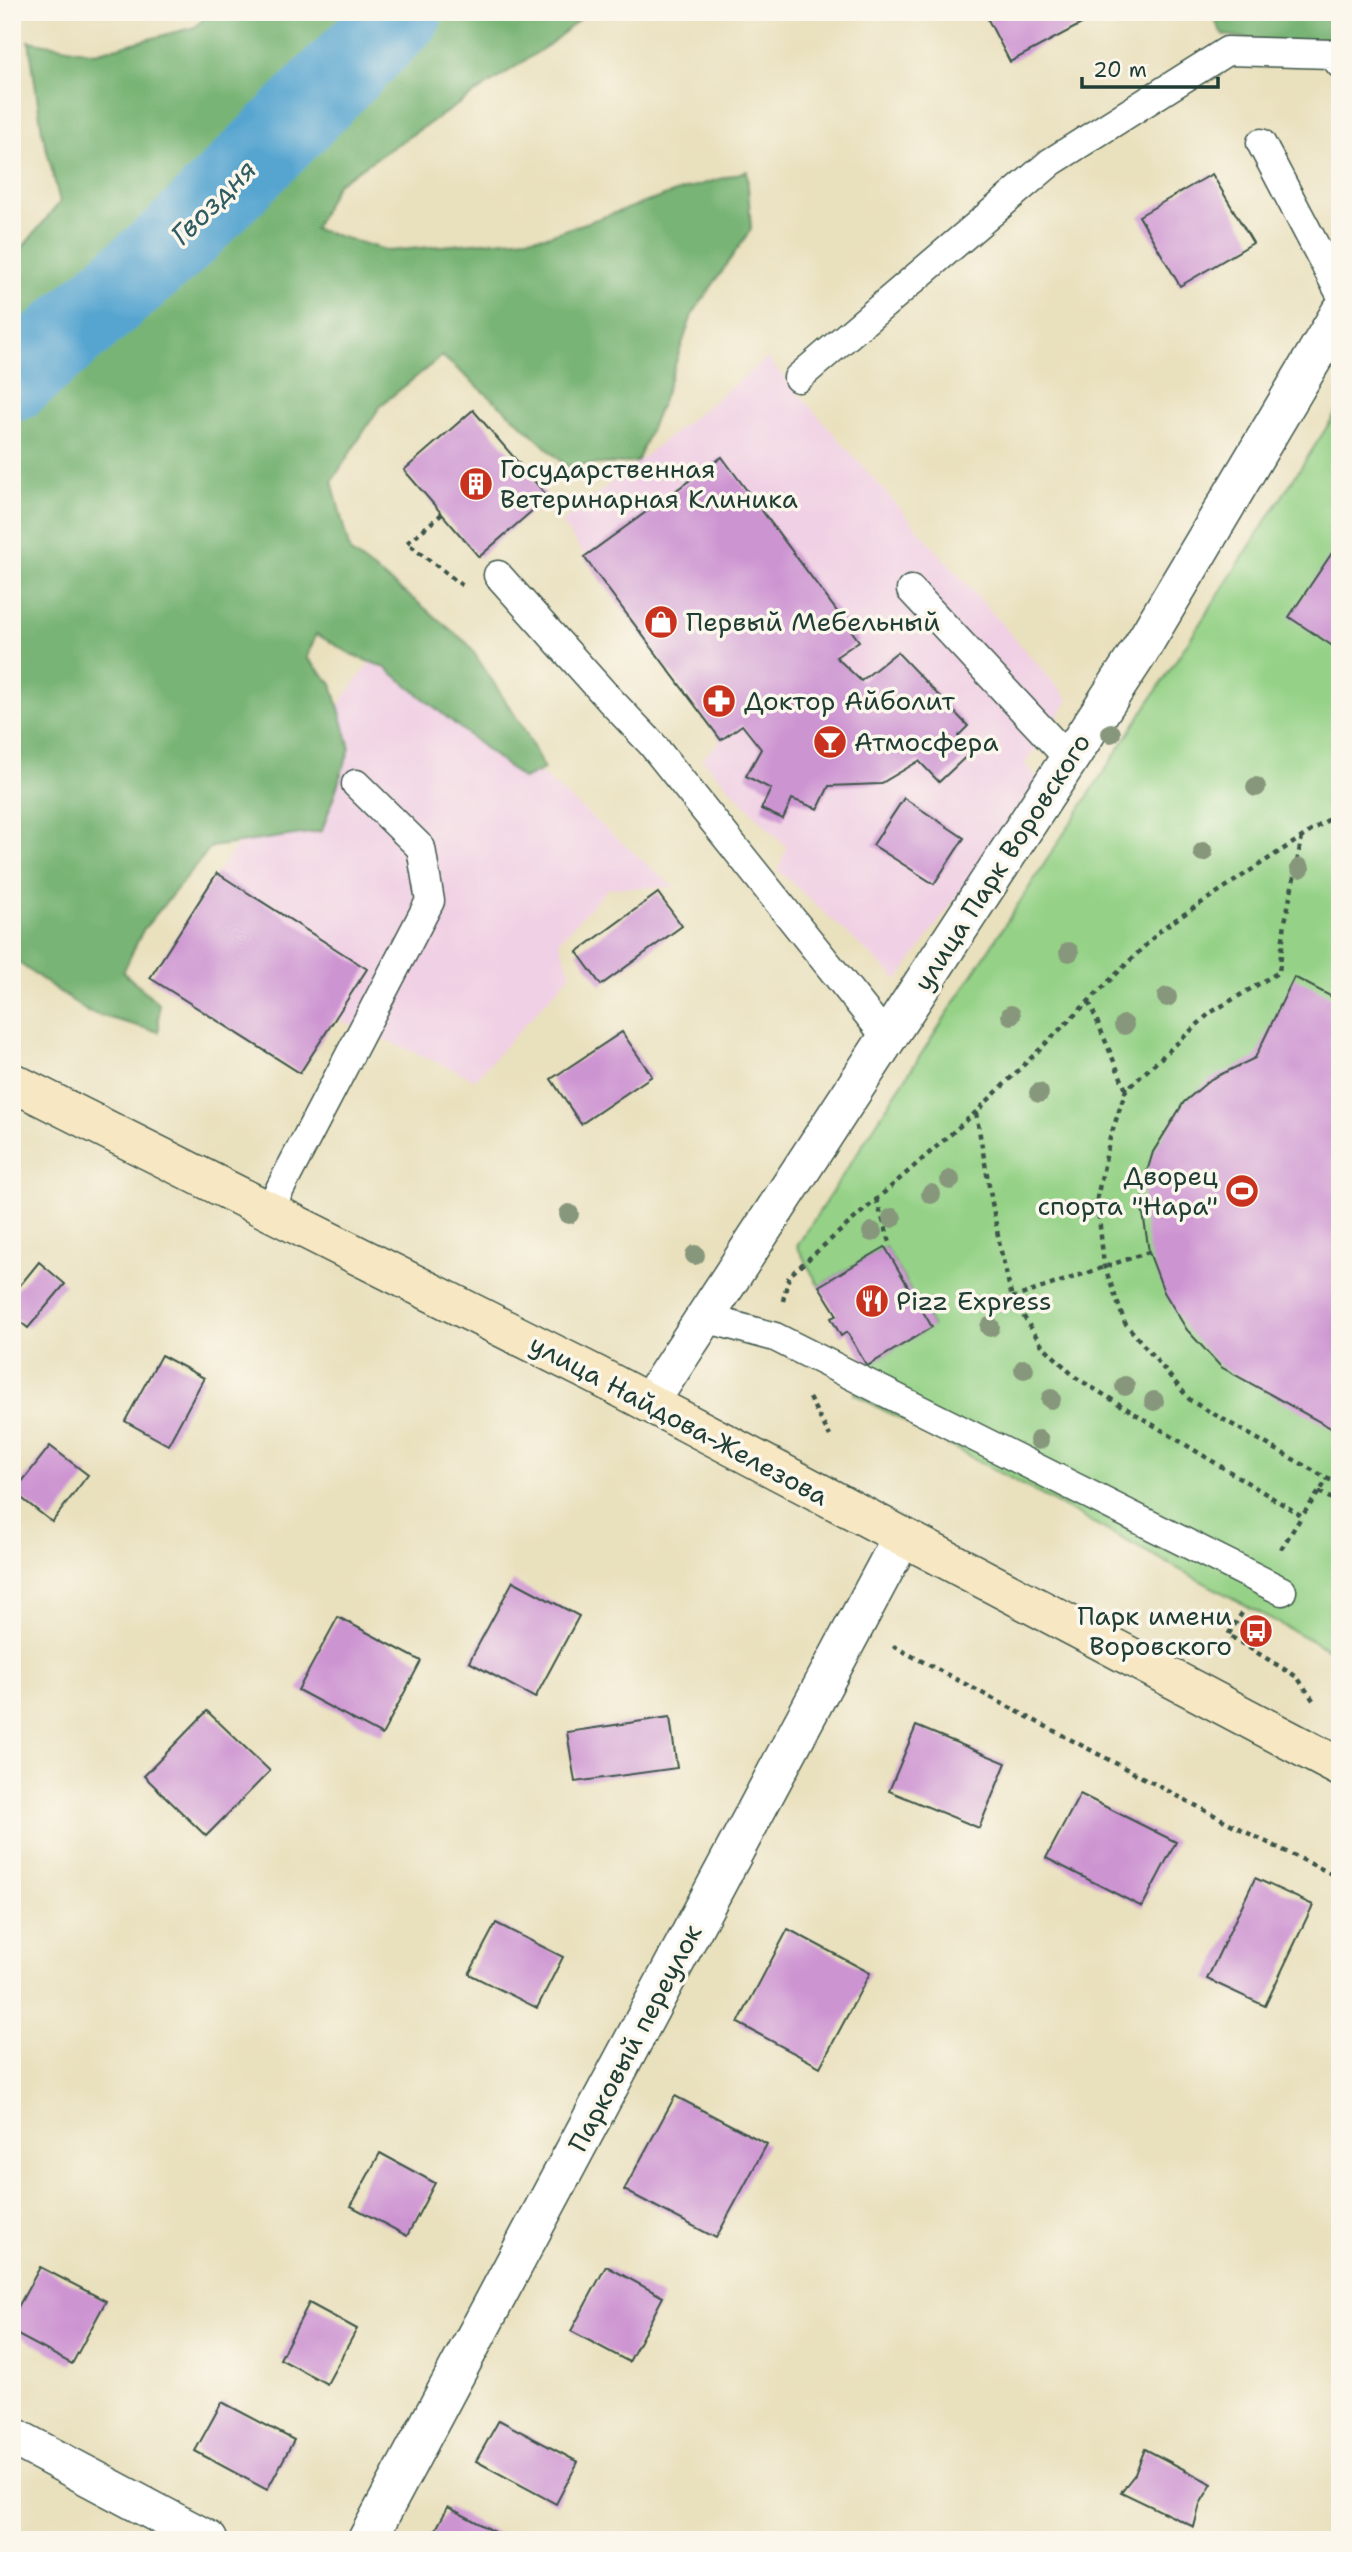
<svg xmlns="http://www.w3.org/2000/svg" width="1352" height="2552" font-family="'Shantell Sans',sans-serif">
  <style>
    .built { fill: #f0d0e4 }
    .green { fill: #95d287; stroke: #5a885e; stroke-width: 2 }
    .forest { fill: #78b474; stroke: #4c7854; stroke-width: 2 }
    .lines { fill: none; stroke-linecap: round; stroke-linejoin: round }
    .river { stroke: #57a5d0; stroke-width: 82 }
    .building { fill: #cd94d2 }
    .service-casing { stroke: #3d5549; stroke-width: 31 }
    .minor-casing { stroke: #3d5549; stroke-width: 41 }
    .secondary-casing { stroke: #3d5549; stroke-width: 41 }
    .path { stroke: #3d5549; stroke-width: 4.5; stroke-dasharray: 5 5; stroke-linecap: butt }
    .service { stroke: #fff; stroke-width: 28 }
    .minor { stroke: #fff; stroke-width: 38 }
    .secondary { stroke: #f7e8c3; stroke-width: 38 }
    .tree { fill: #87977b }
    .labels { text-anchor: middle; stroke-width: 7; stroke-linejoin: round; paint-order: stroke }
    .poi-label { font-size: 26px; fill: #1f3d34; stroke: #fbf7ec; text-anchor: start }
    .street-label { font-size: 26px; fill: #1f3d34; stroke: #fbf7ec }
    .water-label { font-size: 28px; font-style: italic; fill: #305c63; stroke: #fbf7ec }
  </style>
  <rect width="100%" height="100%" fill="#fbf7ec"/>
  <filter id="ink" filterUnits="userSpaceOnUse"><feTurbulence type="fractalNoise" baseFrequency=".0143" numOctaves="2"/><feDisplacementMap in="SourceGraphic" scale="14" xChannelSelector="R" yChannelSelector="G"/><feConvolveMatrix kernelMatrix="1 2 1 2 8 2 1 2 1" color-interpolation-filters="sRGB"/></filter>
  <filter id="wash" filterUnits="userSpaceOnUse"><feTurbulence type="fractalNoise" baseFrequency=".00686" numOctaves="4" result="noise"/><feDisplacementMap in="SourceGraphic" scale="28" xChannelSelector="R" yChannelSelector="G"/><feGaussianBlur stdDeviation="1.57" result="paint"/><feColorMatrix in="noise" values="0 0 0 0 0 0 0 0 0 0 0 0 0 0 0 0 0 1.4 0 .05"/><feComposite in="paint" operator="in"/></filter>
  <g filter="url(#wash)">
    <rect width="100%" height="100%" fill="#e9e0bd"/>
    <g class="built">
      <path d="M 767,358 L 1069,700 L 1025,764 L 1038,779 L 898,980 L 778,870 L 787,848 L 702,759 L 721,740 L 561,523 Z"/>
      <path d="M 385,641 L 674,887 L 608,888 L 559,941 L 571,974 L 475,1079 L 335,1018 L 300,1073 L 150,978 L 217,873 Z"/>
    </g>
    <path class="green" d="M 1340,407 L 1340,1656 L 854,1394 L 867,1366 L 932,1326 L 885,1247 L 819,1286 L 797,1246 Z"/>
    <g class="forest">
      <path d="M 211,12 L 588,12 L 550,44 L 337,184 L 314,229 L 389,251 L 547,236 L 679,191 L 747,171 L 751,229 L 692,315 L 665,394 L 637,462 L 566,466 L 517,420 L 442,356 L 381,405 L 332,481 L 350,552 L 416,601 L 468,644 L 524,729 L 544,769 L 523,779 L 386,668 L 353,655 L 316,634 L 307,658 L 332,684 L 350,748 L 322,831 L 211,847 L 143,930 L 123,972 L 159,1004 L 159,1032 L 88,1012 L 12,958 L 12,260 L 60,202 L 42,131 L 29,41 L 95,53 L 195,27 Z"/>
      <path d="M 1210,12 L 1340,12 L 1340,59 L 1285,43 L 1223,35 Z"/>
    </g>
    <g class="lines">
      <path class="river" d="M 12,381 L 175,241 L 402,12"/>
    </g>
    <g id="blocks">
      <g class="building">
        <path d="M 984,12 L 1104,12 L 1010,62 Z"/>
        <path d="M 1212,174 L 1253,243 L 1180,286 L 1139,216 Z"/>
        <path d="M 473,410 L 548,497 L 479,557 L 404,470 Z"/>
        <path d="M 722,457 L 859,641 L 836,657 L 861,681 L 897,652 L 968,726 L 958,736 L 972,751 L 939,782 L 919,761 L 880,784 L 829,786 L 818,809 L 792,799 L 783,819 L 761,809 L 771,789 L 746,776 L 761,749 L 742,725 L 721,740 L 584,557 Z"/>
        <path d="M 1340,541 L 1340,651 L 1289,617 Z"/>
        <path d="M 904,798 L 964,838 L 934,884 L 873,845 Z"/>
        <path d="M 217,873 L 367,969 L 300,1073 L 150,978 Z"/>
        <path d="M 658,893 L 682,926 L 601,985 L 577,952 Z"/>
        <path d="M 1294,977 L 1332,997 L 1340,984 L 1340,1433 L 1221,1367 L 1187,1330 L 1164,1292 L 1149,1252 L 1142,1207 L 1146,1175 L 1153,1152 L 1184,1102 L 1211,1079 L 1255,1058 Z"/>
        <path d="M 622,1032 L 652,1076 L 581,1124 L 551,1079 Z"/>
        <path d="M 885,1247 L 932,1327 L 867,1366 L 847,1332 L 841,1336 L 831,1318 L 837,1315 L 819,1286 Z"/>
        <path d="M 39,1262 L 65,1284 L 28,1328 L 12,1315 L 12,1295 Z"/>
        <path d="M 161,1355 L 204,1378 L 168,1445 L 125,1421 Z"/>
        <path d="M 50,1446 L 88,1475 L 52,1522 L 14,1492 Z"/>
        <path d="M 513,1581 L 579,1616 L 535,1698 L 469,1662 Z"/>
        <path d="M 338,1617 L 421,1661 L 382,1735 L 298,1690 Z"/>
        <path d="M 207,1711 L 270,1771 L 206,1836 L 144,1776 Z"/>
        <path d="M 670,1717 L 677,1768 L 575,1782 L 567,1732 Z"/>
        <path d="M 916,1726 L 1006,1763 L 979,1828 L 889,1791 Z"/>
        <path d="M 1080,1794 L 1176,1842 L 1142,1907 L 1046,1858 Z"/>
        <path d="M 1255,1878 L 1313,1905 L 1265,2006 L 1207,1979 Z"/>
        <path d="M 496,1923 L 563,1957 L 537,2008 L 469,1974 Z"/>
        <path d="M 788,1929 L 870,1973 L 820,2067 L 738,2023 Z"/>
        <path d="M 675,2096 L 767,2144 L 716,2238 L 624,2190 Z"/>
        <path d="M 380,2153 L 435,2183 L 407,2236 L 351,2206 Z"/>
        <path d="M 606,2266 L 663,2297 L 629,2362 L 571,2331 Z"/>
        <path d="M 40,2267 L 106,2301 L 72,2364 L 12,2332 L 12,2318 Z"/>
        <path d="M 309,2303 L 357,2329 L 327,2384 L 280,2359 Z"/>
        <path d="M 222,2402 L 294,2440 L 267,2490 L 195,2451 Z"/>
        <path d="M 499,2420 L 578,2462 L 556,2504 L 476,2461 Z"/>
        <path d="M 1145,2449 L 1212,2484 L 1200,2504 L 1194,2527 L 1121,2492 L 1135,2474 Z"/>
        <path d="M 448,2507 L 510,2540 L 430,2540 Z"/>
      </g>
    </g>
  </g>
  <g filter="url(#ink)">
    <use href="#blocks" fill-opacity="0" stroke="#3d5549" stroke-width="2"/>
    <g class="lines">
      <g class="service-casing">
        <g id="service">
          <path d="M 1261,143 L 1340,293"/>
          <path d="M 798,378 L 1051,162 L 1227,51 L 1332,54 L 1340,64"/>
          <path d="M 498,575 L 609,699 L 651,743 L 887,1038"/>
          <path d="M 911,590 L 1069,759"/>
          <path d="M 269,1210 L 430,901 L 421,848 L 356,784"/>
          <path d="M 705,1318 L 775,1337 L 1282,1591"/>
        </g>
      </g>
      <g class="minor-casing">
        <g id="minor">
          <path d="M 649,1403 L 1139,652 L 1340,313"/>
          <path d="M 12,2436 L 208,2540"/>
          <path d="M 367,2540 L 902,1537"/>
        </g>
      </g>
      <g class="secondary-casing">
        <path id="secondary" d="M 12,1082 L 598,1376 L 1340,1767"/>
      </g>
      <g class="path">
        <path d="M 442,514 L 407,543 L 463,586"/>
        <path d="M 1302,837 L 1285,922 L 1279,972 L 1210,1013 L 1126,1090 L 1110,1138 L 1097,1198 L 1104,1265 L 1125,1323 L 1191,1401 L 1328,1479"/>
        <path d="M 1089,1002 L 1126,1090"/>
        <path d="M 976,1113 L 1000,1247 L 1012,1298 L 1041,1344 L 1075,1377 L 1302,1516 L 1328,1479 L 1340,1483"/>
        <path d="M 876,1199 L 891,1245"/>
        <path d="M 1012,1298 L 1149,1252"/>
        <path d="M 783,1301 L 789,1276 L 976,1112 L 1163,928 L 1340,812"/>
        <path d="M 809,1398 L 830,1436"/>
        <path d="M 1319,1492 L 1340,1503"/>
        <path d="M 1281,1549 L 1302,1516"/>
        <path d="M 1242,1613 L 1228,1635 L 1297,1677 L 1315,1703"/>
        <path d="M 893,1646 L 1248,1833 L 1340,1878"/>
      </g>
      <use href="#service" class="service"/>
      <use href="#minor" class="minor"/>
      <use href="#secondary" class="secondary"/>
    </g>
    <g class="tree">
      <circle cx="1111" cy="733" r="10"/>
      <circle cx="1256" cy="787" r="10"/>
      <circle cx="1203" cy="852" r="10"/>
      <circle cx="1300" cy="868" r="10"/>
      <circle cx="1069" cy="952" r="10"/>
      <circle cx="1167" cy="997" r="10"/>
      <circle cx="1011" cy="1015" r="10"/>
      <circle cx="1124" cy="1025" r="10"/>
      <circle cx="1039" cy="1093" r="10"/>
      <circle cx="950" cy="1180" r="10"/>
      <circle cx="931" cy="1194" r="10"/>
      <circle cx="569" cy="1214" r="10"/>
      <circle cx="892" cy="1218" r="10"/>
      <circle cx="872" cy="1232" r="10"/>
      <circle cx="695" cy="1255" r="10"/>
      <circle cx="990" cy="1327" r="10"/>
      <circle cx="1024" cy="1369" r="10"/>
      <circle cx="1125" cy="1386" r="10"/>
      <circle cx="1051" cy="1399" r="10"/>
      <circle cx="1154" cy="1401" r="10"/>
      <circle cx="1039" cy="1440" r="10"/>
    </g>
  </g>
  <defs>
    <g id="building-disc" transform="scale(1.75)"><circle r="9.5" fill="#c8321e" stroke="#fbf7ec"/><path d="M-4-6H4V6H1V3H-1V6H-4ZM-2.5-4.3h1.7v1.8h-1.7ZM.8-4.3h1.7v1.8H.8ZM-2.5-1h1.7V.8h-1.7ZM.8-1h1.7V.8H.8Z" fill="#fff"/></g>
    <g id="shop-disc" transform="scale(1.75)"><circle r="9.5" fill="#c8321e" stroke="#fbf7ec"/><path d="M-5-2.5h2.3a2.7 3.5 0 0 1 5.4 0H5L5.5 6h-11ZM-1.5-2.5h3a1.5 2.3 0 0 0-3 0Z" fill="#fff"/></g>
    <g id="pharmacy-disc" transform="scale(1.75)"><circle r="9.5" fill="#c8321e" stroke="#fbf7ec"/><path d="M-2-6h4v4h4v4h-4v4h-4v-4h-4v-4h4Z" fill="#fff"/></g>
    <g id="bar-disc" transform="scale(1.75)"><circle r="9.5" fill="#c8321e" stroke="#fbf7ec"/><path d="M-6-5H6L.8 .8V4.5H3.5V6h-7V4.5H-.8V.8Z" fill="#fff"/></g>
    <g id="stadium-disc" transform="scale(1.75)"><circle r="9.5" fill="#c8321e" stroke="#fbf7ec"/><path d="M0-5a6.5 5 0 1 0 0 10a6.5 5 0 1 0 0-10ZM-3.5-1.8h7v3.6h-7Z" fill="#fff"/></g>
    <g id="restaurant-disc" transform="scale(1.75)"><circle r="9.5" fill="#c8321e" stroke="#fbf7ec"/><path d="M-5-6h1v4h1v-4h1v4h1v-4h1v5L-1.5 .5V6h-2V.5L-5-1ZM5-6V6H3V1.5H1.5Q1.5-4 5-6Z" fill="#fff"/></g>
    <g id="bus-disc" transform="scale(1.75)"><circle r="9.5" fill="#c8321e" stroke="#fbf7ec"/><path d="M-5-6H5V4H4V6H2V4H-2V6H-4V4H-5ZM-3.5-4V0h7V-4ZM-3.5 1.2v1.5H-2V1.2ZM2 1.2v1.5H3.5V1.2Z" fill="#fff"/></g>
  </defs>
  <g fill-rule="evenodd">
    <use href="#building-disc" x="476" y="484"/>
    <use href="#shop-disc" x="661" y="622"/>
    <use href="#pharmacy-disc" x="719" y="701"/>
    <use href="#bar-disc" x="830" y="742"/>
    <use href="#stadium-disc" x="1242" y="1191"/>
    <use href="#restaurant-disc" x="872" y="1301"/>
    <use href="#bus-disc" x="1256" y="1631"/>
  </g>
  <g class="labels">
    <g class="poi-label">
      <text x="500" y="478">Государственная<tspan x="500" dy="30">Ветеринарная Клиника</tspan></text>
      <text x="686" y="631">Первый Мебельный</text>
      <text x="744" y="710">Доктор Айболит</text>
      <text x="854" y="751">Атмосфера</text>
      <text x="1218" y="1185" text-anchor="end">Дворец<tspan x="1218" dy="30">спорта "Нара"</tspan></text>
      <text x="896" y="1310">Pizz Express</text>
      <text x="1232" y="1625" text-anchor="end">Парк имени<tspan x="1232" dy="30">Воровского</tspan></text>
    </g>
    <g class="street-label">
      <text transform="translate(1002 862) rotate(-57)" y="9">улица Парк Воровского</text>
      <text transform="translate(679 1420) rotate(28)" y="9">улица Найдова-Железова</text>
      <text transform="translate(635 2038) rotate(-62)" y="9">Парковый переулок</text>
    </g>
    <g class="water-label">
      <text transform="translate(213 202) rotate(-45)" y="10">Гвоздня</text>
    </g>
  </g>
  <rect width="1352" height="2552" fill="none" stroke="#fbf7ec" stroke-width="42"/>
  <path d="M1082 77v10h136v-10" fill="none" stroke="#1f3d34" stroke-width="3.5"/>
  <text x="1093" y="77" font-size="21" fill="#1f3d34" stroke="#fbf7ec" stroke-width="5" paint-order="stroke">20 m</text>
</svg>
